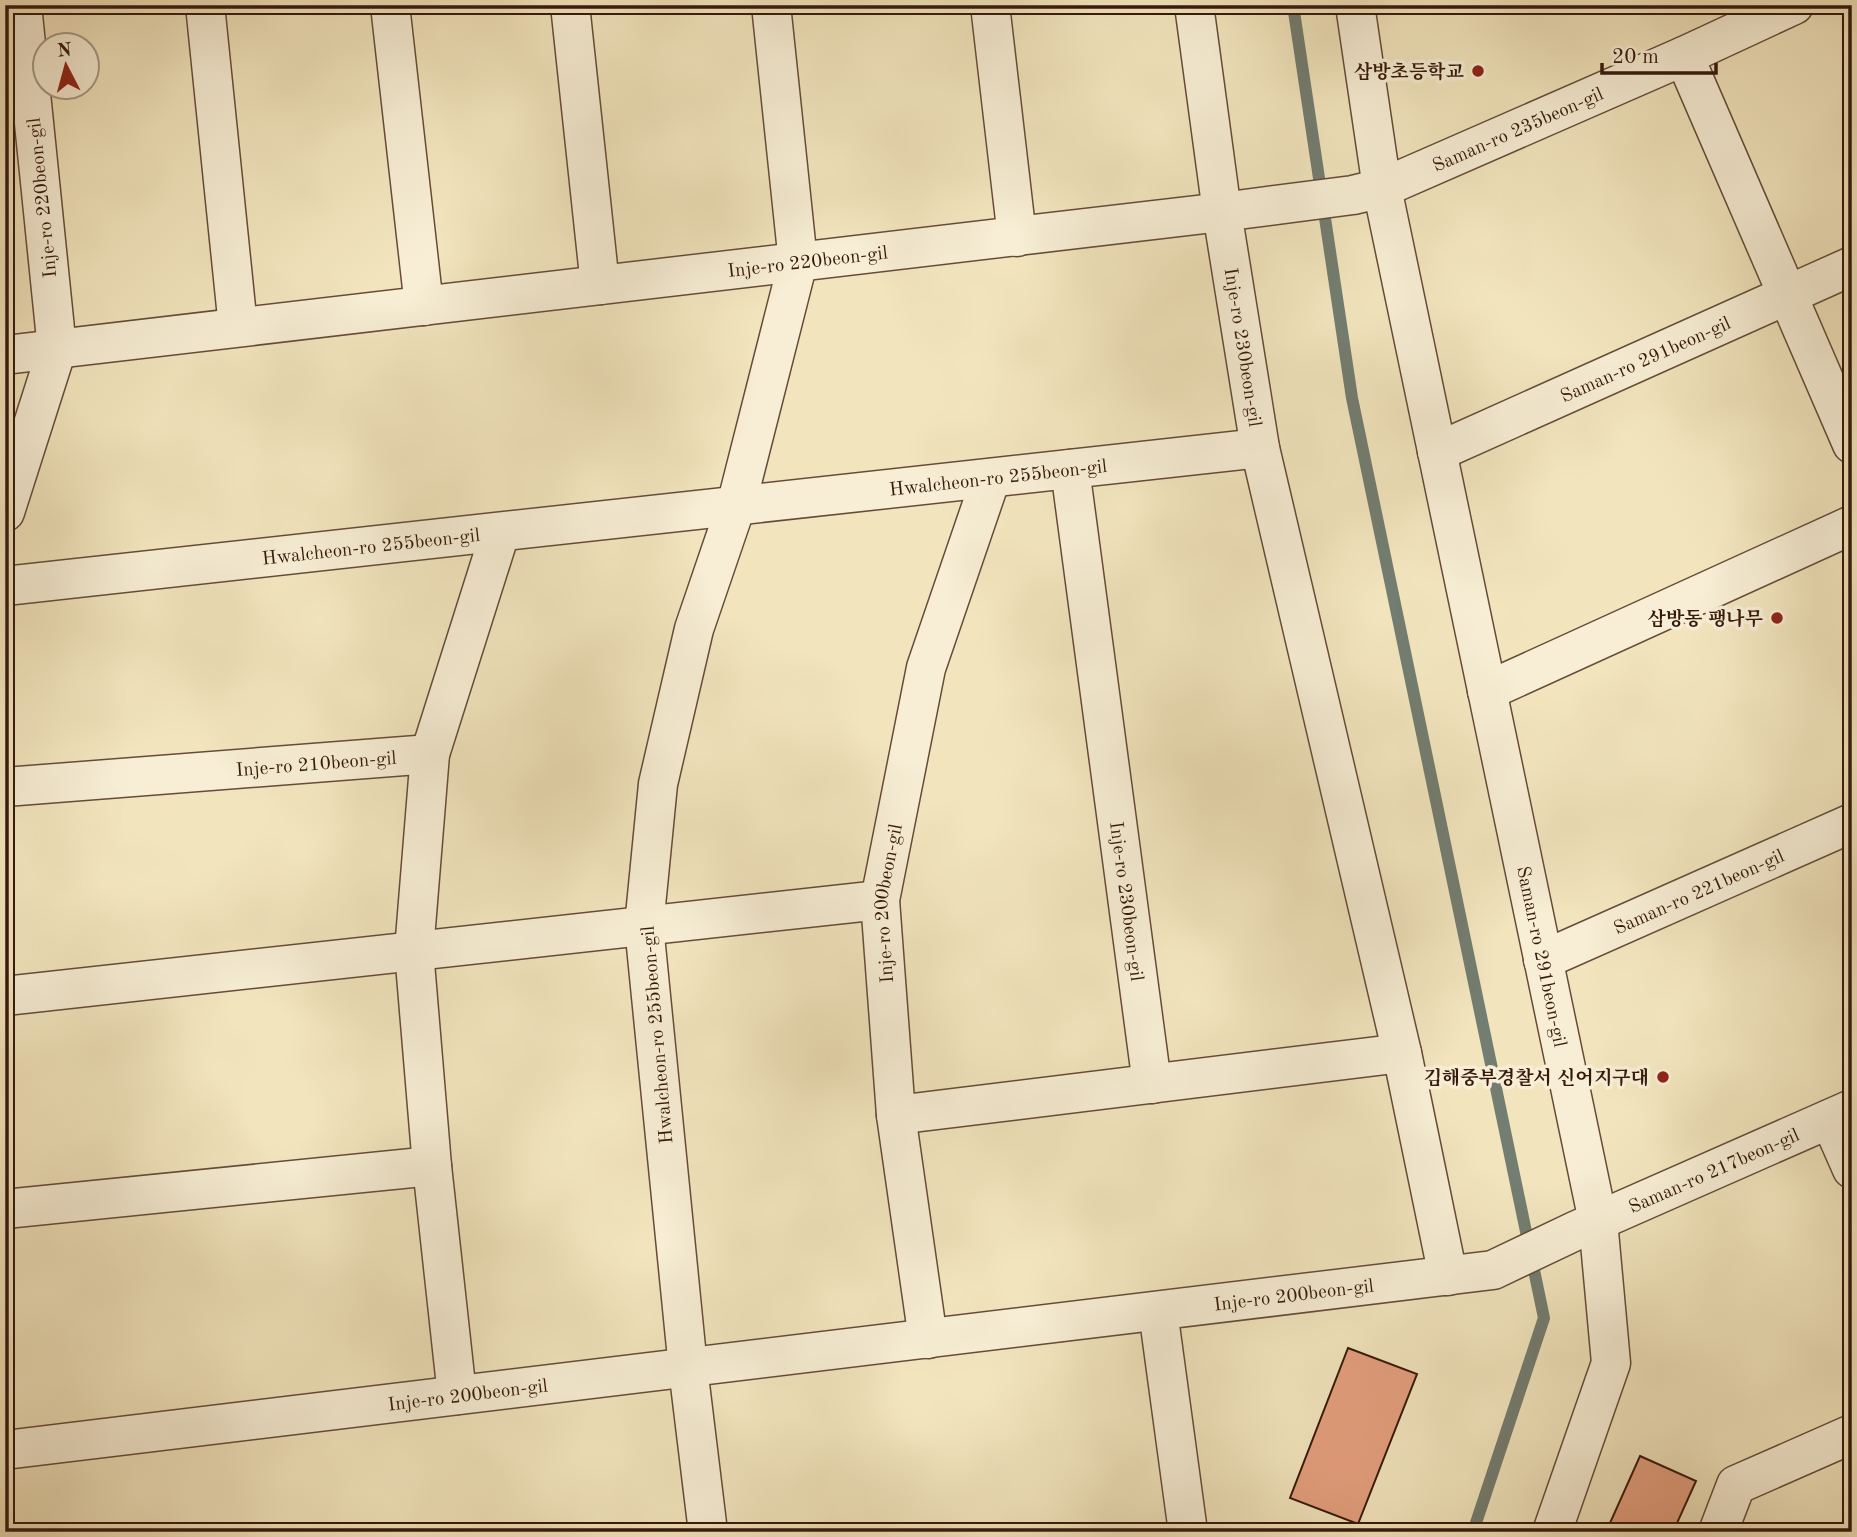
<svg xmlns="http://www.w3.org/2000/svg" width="1857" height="1537" font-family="'Old Standard TT','Noto Serif KR',serif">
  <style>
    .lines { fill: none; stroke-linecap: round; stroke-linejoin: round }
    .stream { stroke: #737d71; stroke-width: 12 }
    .building { fill: #e5a07f; stroke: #36190c; stroke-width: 2 }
    .minor-casing { stroke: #654c38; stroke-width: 41 }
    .minor { stroke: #f7eed5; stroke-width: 38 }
    .poi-dot { fill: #8f2418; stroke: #f7eed5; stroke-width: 2.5 }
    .labels { text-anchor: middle; stroke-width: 7; stroke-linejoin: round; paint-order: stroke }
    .poi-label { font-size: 19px; font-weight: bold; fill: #36190c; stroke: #f7eed5; text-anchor: end }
    .street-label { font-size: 19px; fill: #36190c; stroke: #f7eed5 }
  </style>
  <rect width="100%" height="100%" fill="#f2e5be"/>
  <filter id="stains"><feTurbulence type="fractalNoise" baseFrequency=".00286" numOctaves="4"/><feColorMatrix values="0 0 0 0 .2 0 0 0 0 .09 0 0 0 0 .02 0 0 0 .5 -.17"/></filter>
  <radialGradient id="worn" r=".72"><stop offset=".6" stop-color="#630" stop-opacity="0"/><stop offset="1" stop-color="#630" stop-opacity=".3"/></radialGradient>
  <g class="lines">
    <path class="stream" d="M 1293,5 L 1352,398 L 1544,1318 L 1473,1532"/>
  </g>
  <g class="building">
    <path d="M 1348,1348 L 1417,1374 L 1358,1524 L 1290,1498 Z"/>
    <path d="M 1640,1456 L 1696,1481 L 1673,1532 L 1606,1532 Z"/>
  </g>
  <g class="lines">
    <g class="minor-casing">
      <g id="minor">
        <path d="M 205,5 L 238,327"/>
        <path d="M 390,5 L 424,306"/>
        <path d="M 570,5 L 600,285"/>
        <path d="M 990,5 L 1017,237"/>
        <path id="s1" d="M 1355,5 L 1382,188 L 1598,1221 L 1611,1363 L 1552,1532"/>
        <path d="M 1684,56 L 1852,444"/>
        <path id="s2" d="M 5,355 L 1222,212 L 1194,5"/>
        <path id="s3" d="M 1437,452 L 1852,266"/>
        <path id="s4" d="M 1070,469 L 1152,1084"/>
        <path d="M 5,512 L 57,349 L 22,5"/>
        <path id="s5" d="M 5,586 L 1260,448"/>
        <path d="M 1487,691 L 1852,525"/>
        <path id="s6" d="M 5,787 L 430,754"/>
        <path id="s7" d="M 1543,960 L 1852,823"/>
        <path d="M 5,996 L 880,900"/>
        <path d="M 896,1115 L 1402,1053"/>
        <path d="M 1830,1119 L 1852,1169"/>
        <path d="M 5,1209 L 432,1166"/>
        <path id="s8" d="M 1448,1276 L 1402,1053 L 1260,448 L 1222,212 L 1353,195 L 1382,188 L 1684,56 L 1794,5"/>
        <path d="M 1158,1311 L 1188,1532"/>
        <path id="s9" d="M 928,1339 L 896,1115 L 880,900 L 926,668 L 991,478"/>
        <path d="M 457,1395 L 432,1166 L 414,951 L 430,754 L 500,533"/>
        <path id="s10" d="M 5,1450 L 1493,1270 L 1575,1231 L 1852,1109"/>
        <path d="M 708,1532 L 688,1368 L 644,926 L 658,784 L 694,629 L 736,506 L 798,262 L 771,5"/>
        <path d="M 1718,1532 L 1736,1485 L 1852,1434"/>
      </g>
    </g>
    <use href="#minor" class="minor"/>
  </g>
  <g class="poi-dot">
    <circle cx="1478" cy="71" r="7"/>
    <circle cx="1777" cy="618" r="7"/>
    <circle cx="1663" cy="1077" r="7"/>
  </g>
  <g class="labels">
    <g class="poi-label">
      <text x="1464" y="78">삼방초등학교</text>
      <text x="1763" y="625">삼방동 팽나무</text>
      <text x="1649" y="1084">김해중부경찰서 신어지구대</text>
    </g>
    <g class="street-label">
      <text dy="7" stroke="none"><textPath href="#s8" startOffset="1398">Saman-ro 235beon-gil</textPath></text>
      <text transform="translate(41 198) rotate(-96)" y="7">Inje-ro 220beon-gil</text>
      <text dy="7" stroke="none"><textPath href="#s2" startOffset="808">Inje-ro 220beon-gil</textPath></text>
      <text transform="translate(1244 347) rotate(81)" y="7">Inje-ro 230beon-gil</text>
      <text dy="7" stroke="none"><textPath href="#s3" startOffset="228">Saman-ro 291beon-gil</textPath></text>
      <text dy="7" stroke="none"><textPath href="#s5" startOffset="999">Hwalcheon-ro 255beon-gil</textPath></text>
      <text dy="7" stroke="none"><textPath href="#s5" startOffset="368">Hwalcheon-ro 255beon-gil</textPath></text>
      <text dy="7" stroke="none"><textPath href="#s6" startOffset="312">Inje-ro 210beon-gil</textPath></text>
      <text dy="7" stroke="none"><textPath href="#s7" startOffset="170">Saman-ro 221beon-gil</textPath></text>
      <text dy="7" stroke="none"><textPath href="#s4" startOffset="436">Inje-ro 230beon-gil</textPath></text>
      <text dy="7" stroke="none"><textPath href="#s9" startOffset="439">Inje-ro 200beon-gil</textPath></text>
      <text dy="7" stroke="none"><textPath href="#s1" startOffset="970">Saman-ro 291beon-gil</textPath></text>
      <text transform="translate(656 1035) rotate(-95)" y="7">Hwalcheon-ro 255beon-gil</text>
      <text dy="7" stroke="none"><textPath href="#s10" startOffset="1741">Saman-ro 217beon-gil</textPath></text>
      <text dy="7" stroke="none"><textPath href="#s10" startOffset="1298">Inje-ro 200beon-gil</textPath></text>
      <text dy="7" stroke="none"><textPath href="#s10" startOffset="466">Inje-ro 200beon-gil</textPath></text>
    </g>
  </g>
  <rect width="1857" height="1537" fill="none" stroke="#f2e5be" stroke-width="28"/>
  <rect x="7" y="7" width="1843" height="1523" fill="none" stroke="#36190c" stroke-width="3.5"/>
  <rect x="14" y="14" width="1829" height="1509" fill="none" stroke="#36190c" stroke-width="2"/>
  <g transform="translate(66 66) rotate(354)"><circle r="33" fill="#f7eed5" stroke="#aa9985" stroke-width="2"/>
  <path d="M0-5L12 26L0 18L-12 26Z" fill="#8f2418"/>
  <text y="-10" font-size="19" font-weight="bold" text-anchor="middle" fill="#36190c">N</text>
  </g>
  <path d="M1602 63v10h114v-10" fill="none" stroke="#36190c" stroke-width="3.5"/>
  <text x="1612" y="63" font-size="21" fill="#36190c" stroke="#f7eed5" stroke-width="5" paint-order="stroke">20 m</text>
  <rect width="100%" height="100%" filter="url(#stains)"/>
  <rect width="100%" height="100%" fill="url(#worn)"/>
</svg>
